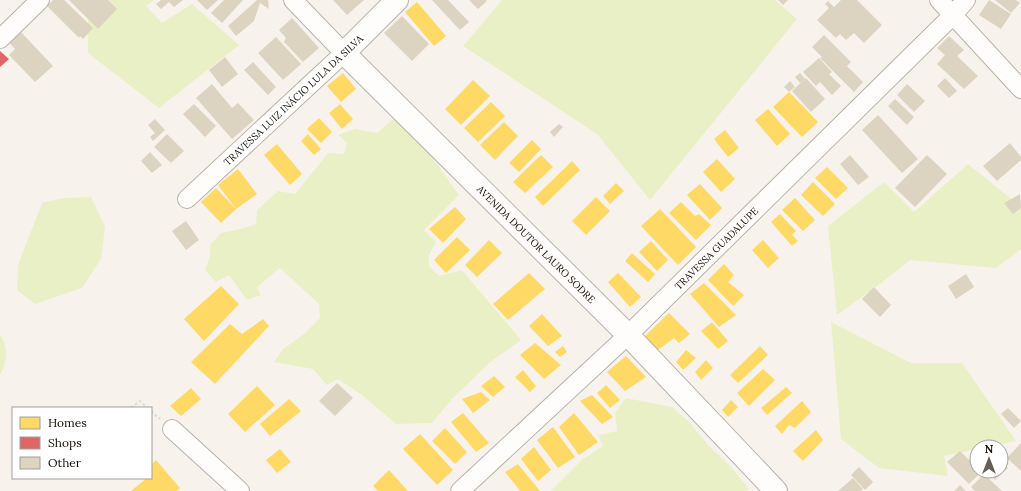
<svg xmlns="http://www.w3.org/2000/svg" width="1021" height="491" font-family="Lora,serif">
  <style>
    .green { fill: #eaf0c6 }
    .homes { fill: #ffd966 }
    .shops { fill: #e06666 }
    .building { fill: #ddd3c1 }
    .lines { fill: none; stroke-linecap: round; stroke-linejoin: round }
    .minor-casing { stroke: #b8b3ab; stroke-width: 20 }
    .tertiary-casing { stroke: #b8b3ab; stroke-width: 24 }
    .path { stroke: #e0dfdc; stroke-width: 2.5; stroke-dasharray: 3 2; stroke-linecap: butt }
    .minor { stroke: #fefdfc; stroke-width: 18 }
    .tertiary { stroke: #fefdfc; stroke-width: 22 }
    .labels { text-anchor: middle; stroke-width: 4; stroke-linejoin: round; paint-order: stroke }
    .street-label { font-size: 10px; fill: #160f05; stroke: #fff }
  </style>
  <rect width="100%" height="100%" fill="#f7f3ec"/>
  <g class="green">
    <path d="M 88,0 L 154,0 L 146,6 L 162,23 L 192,4 L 239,45 L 159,108 L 88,53 Z"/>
    <path d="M 502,0 L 775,0 L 797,19 L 650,200 L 597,134 L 463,46 Z"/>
    <path d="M 394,118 L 427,150 L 459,195 L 424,230 L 436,242 L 429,255 L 429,266 L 439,276 L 462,270 L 521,340 L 489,363 L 452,399 L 432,423 L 396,424 L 362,395 L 338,379 L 327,385 L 313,369 L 274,362 L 283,349 L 304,334 L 320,318 L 319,304 L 280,268 L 257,287 L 261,295 L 247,300 L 229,275 L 216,282 L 205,270 L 210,256 L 210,245 L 221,233 L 240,229 L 256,224 L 257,210 L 278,191 L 295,194 L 328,153 L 344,154 L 347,143 L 338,135 L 355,129 L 377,133 Z"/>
    <path d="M 968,164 L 1021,207 L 1021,249 L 996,268 L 910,260 L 880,284 L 837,315 L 828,226 L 884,182 L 914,212 Z"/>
    <path d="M 91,197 L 105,227 L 101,259 L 82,288 L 35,304 L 17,290 L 18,265 L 42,203 L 63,198 Z"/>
    <path d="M 831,322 L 911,363 L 962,363 L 1016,441 L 988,447 L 977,447 L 977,449 L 944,456 L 948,476 L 879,468 L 841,439 Z"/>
    <path d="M 0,335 C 9,346 7,363 0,375 Z"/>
    <path d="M 626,398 L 672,407 L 689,422 L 708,445 L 731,467 L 749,489 L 745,491 L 551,491 L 583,459 L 603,446 L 598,435 L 617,431 L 615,413 Z"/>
  </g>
  <g class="homes">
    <path d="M 417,2 L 446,36 L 434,46 L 405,12 Z"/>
    <path d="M 343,73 L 356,89 L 341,102 L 327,86 Z"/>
    <path d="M 473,80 L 490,96 L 461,125 L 445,109 Z"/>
    <path d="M 789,92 L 818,122 L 802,137 L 773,107 Z"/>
    <path d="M 491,102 L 505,116 L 478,142 L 464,128 Z"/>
    <path d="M 340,104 L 353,119 L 342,129 L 329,113 Z"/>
    <path d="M 768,109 L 790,134 L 777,146 L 755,120 Z"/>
    <path d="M 319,118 L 332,132 L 321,143 L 307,129 Z"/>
    <path d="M 504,122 L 518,136 L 495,160 L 480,145 Z"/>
    <path d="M 725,130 L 739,148 L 728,157 L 714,139 Z"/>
    <path d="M 308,134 L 321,149 L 314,155 L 301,141 Z"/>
    <path d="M 532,140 L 541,149 L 519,172 L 509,163 Z"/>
    <path d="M 277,144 L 302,174 L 290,185 L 264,155 Z"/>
    <path d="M 541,155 L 553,167 L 525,193 L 513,182 Z"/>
    <path d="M 717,159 L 735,179 L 721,192 L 703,172 Z"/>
    <path d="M 572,161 L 580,170 L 543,206 L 535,197 Z"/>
    <path d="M 827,167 L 848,188 L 836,199 L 815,178 Z"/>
    <path d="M 238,169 L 257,194 L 236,209 L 218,185 Z"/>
    <path d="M 813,182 L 835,204 L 823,216 L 801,195 Z"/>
    <path d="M 616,183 L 624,191 L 610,204 L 603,196 Z"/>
    <path d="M 700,184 L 722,208 L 710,220 L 687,195 Z"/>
    <path d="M 216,188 L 236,209 L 221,223 L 201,202 Z"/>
    <path d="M 596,197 L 610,211 L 586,235 L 572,221 Z"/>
    <path d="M 795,198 L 815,220 L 803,231 L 782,210 Z"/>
    <path d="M 681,202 L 695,216 L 699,214 L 711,225 L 696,240 L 669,213 Z"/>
    <path d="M 455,207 L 466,219 L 443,243 L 429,229 Z"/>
    <path d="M 660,209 L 696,247 L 678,265 L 641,226 Z"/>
    <path d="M 780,214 L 796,231 L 792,235 L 798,241 L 792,246 L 771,222 Z"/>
    <path d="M 457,237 L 470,250 L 446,273 L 434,260 Z"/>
    <path d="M 489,240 L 502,253 L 477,277 L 465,265 Z"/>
    <path d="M 763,240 L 779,258 L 768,268 L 752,250 Z"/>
    <path d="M 651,241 L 668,260 L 657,271 L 639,252 Z"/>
    <path d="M 632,253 L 655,274 L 648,282 L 625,261 Z"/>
    <path d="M 724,264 L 734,275 L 728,282 L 744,295 L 733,306 L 708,280 Z"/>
    <path d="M 529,273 L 545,289 L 508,320 L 493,304 Z"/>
    <path d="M 618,273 L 641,297 L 630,307 L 608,282 Z"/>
    <path d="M 704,283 L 736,315 L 719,327 L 690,294 Z"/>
    <path d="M 221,286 L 239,304 L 204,341 L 184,319 Z"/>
    <path d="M 669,313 L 690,334 L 679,343 L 674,338 L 658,350 L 644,337 Z"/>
    <path d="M 542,314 L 562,336 L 548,346 L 529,326 Z"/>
    <path d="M 263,319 L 269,326 L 215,384 L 191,362 L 230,324 L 242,334 Z"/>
    <path d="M 712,322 L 728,341 L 718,349 L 701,331 Z"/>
    <path d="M 535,343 L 561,365 L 544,379 L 520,355 Z"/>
    <path d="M 563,346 L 567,352 L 560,357 L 555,352 Z"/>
    <path d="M 760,346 L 768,355 L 738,383 L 730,375 Z"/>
    <path d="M 686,350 L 696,358 L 683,370 L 676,362 Z"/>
    <path d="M 626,356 L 646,377 L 625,391 L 607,372 Z"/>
    <path d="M 706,360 L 713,368 L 701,380 L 695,372 Z"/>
    <path d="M 763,369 L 775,380 L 749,406 L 737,393 Z"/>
    <path d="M 523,370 L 536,386 L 530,392 L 515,377 Z"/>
    <path d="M 494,376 L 505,387 L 493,397 L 481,386 Z"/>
    <path d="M 606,385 L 620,400 L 610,408 L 597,393 Z"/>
    <path d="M 257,386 L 275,405 L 245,432 L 228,414 Z"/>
    <path d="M 786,387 L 792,393 L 767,415 L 761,408 Z"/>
    <path d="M 191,388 L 201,399 L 181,416 L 170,406 Z"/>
    <path d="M 481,392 L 490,400 L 473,413 L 462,399 Z"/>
    <path d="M 592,395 L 613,417 L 602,424 L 580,401 Z"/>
    <path d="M 289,399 L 301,411 L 270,436 L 260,424 Z"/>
    <path d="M 731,400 L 738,407 L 728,417 L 722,410 Z"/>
    <path d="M 802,401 L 811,412 L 795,428 L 789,425 L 782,434 L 775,426 Z"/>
    <path d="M 463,413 L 489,443 L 476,452 L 451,422 Z"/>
    <path d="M 574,413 L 598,442 L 579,455 L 559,427 Z"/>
    <path d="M 553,427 L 575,457 L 558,468 L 537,440 Z"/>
    <path d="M 445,428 L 467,452 L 455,464 L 432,441 Z"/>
    <path d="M 816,430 L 823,440 L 803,461 L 793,451 Z"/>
    <path d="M 420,434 L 453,470 L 437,485 L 403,449 Z"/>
    <path d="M 534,447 L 551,470 L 538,481 L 521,459 Z"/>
    <path d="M 280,449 L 291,462 L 277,473 L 266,460 Z"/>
    <path d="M 156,460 L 180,488 L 176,491 L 131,491 L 147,478 L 151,478 L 151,465 Z"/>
    <path d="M 518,464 L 540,491 L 520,491 L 505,472 Z"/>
    <path d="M 389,470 L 408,491 L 378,491 L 373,486 Z"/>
  </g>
  <path class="shops" d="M 0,51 L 9,59 L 0,67 Z"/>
  <g class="building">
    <path d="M 53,0 L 64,0 L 93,28 L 83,39 L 80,36 L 79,38 L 47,6 Z"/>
    <path d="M 69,0 L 108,0 L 117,9 L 98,29 Z"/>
    <path d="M 161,0 L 183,0 L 174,7 L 169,2 L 161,9 L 156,4 Z"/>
    <path d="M 197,0 L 218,0 L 207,10 Z"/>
    <path d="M 224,0 L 243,0 L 222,23 L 211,13 Z"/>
    <path d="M 257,0 L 268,0 L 269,9 L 260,3 L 254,21 L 236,36 L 228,26 Z"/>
    <path d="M 333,0 L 364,0 L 347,15 Z"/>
    <path d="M 432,0 L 448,0 L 469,22 L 460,30 Z"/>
    <path d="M 469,0 L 486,0 L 487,1 L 478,9 Z"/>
    <path d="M 778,0 L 788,0 L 783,5 Z"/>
    <path d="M 841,0 L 857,0 L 882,25 L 864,43 L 854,33 L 846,40 L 840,34 L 836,38 L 817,20 L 829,8 L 825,4 L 828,1 L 834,7 Z"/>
    <path d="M 989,0 L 1011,14 L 1001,29 L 979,15 Z"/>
    <path d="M 995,0 L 1016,0 L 1020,3 L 1011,13 Z"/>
    <path d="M 402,16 L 429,44 L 412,61 L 384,33 Z"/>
    <path d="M 292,18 L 319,48 L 303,62 L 284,42 L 286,38 L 279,30 Z"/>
    <path d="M 19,30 L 53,66 L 35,82 L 9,55 L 15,49 L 7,40 Z"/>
    <path d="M 824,35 L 851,62 L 847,66 L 863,82 L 854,92 L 820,58 L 822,57 L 812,47 Z"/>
    <path d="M 949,36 L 964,50 L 957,56 L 978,76 L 964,89 L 937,64 L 945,55 L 937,48 Z"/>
    <path d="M 276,37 L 301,64 L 283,80 L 258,53 Z"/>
    <path d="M 225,57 L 238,74 L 222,87 L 209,70 Z"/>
    <path d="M 819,58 L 832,72 L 829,74 L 841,86 L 832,95 L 820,82 L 816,86 L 803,72 Z"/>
    <path d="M 253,62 L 276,87 L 268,95 L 244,70 Z"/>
    <path d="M 800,73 L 805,79 L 800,83 L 795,77 Z"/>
    <path d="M 806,78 L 825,99 L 811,112 L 792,91 Z"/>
    <path d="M 945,78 L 957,91 L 949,98 L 937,86 Z"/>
    <path d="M 790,81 L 795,87 L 789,92 L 784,87 Z"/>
    <path d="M 212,84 L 232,108 L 238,103 L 254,120 L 232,139 L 196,98 Z"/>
    <path d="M 907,84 L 925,101 L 914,112 L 897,95 Z"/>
    <path d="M 895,99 L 914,117 L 907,125 L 888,106 Z"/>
    <path d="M 194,104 L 216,126 L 205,137 L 183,114 Z"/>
    <path d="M 878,115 L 918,159 L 902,173 L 862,130 Z"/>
    <path d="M 155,119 L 165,130 L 153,141 L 150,137 L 155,133 L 148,125 Z"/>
    <path d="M 559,124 L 563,127 L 554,137 L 550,132 Z"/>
    <path d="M 167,134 L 184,151 L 171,163 L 154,147 Z"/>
    <path d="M 1010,143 L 1021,157 L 1021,160 L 997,181 L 983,166 Z"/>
    <path d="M 150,152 L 162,165 L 152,173 L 141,161 Z"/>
    <path d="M 850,155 L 869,177 L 858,185 L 840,164 Z"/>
    <path d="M 927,155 L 947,174 L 915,207 L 895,188 Z"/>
    <path d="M 1020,194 L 1021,208 L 1013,214 L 1004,203 Z"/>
    <path d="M 186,221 L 199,240 L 186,250 L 172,231 Z"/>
    <path d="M 966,274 L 974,287 L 956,299 L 948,286 Z"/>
    <path d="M 874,287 L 891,305 L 880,317 L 862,299 Z"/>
    <path d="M 337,383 L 353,398 L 335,416 L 319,401 Z"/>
    <path d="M 1008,408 L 1021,421 L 1014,428 L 1001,414 Z"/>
    <path d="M 1021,443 L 1021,471 L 1007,458 Z"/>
    <path d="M 960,451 L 977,468 L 977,471 L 982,471 L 969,484 L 947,462 Z"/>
    <path d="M 977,454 L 977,462 L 973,458 Z"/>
    <path d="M 1001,460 L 1008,468 L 995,480 L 986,471 L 1001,471 Z"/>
    <path d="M 859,467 L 873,482 L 865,490 L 851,475 Z"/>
    <path d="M 984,474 L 1002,491 L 975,491 L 971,487 Z"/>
    <path d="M 853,478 L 863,489 L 860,491 L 838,491 Z"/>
    <path d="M 960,485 L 966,491 L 954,491 Z"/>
  </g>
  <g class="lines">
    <g class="minor-casing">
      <g id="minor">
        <path d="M 939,0 L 1021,89"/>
        <path d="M 0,39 L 40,0"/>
        <path d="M 187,199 L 344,53 L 293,0"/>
        <path d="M 172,429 L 240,491"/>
        <path id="s1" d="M 460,491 L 628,335 L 953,15 L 966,0"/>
      </g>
    </g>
    <g class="tertiary-casing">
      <g id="tertiary">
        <path id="s2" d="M 397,0 L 344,53 L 628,335 L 776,491"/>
      </g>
    </g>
    <g class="path">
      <path d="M 131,408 L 140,401 L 147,408"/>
      <path d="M 151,411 L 160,419"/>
      <path d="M 41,479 L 42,478"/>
    </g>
    <use href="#minor" class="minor"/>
    <use href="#tertiary" class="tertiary"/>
  </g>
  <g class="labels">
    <g class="street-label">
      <text transform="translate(293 100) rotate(-43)" y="4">TRAVESSA LUIZ INÁCIO LULA DA SILVA</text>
      <text dy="4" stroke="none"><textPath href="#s2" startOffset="346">AVENIDA DOUTOR LAURO SODRE</textPath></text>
      <text dy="4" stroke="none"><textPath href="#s1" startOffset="353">TRAVESSA GUADALUPE</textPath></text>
    </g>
  </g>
  <rect x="12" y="407" width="140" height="72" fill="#ffffff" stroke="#a29f9b"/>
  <rect x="20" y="417" width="20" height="12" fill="#ffd966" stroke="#a29f9b"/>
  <text x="48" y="427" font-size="12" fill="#160f05">Homes</text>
  <rect x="20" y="437" width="20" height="12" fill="#e06666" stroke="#a29f9b"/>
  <text x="48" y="447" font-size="12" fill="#160f05">Shops</text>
  <rect x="20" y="457" width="20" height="12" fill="#ddd3c1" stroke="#a29f9b"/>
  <text x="48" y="467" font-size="12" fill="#160f05">Other</text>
  <g transform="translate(989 459)"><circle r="19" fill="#ffffff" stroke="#a29f9b"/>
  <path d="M0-3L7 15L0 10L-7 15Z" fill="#655f56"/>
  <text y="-6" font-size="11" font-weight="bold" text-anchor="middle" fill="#160f05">N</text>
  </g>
</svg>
